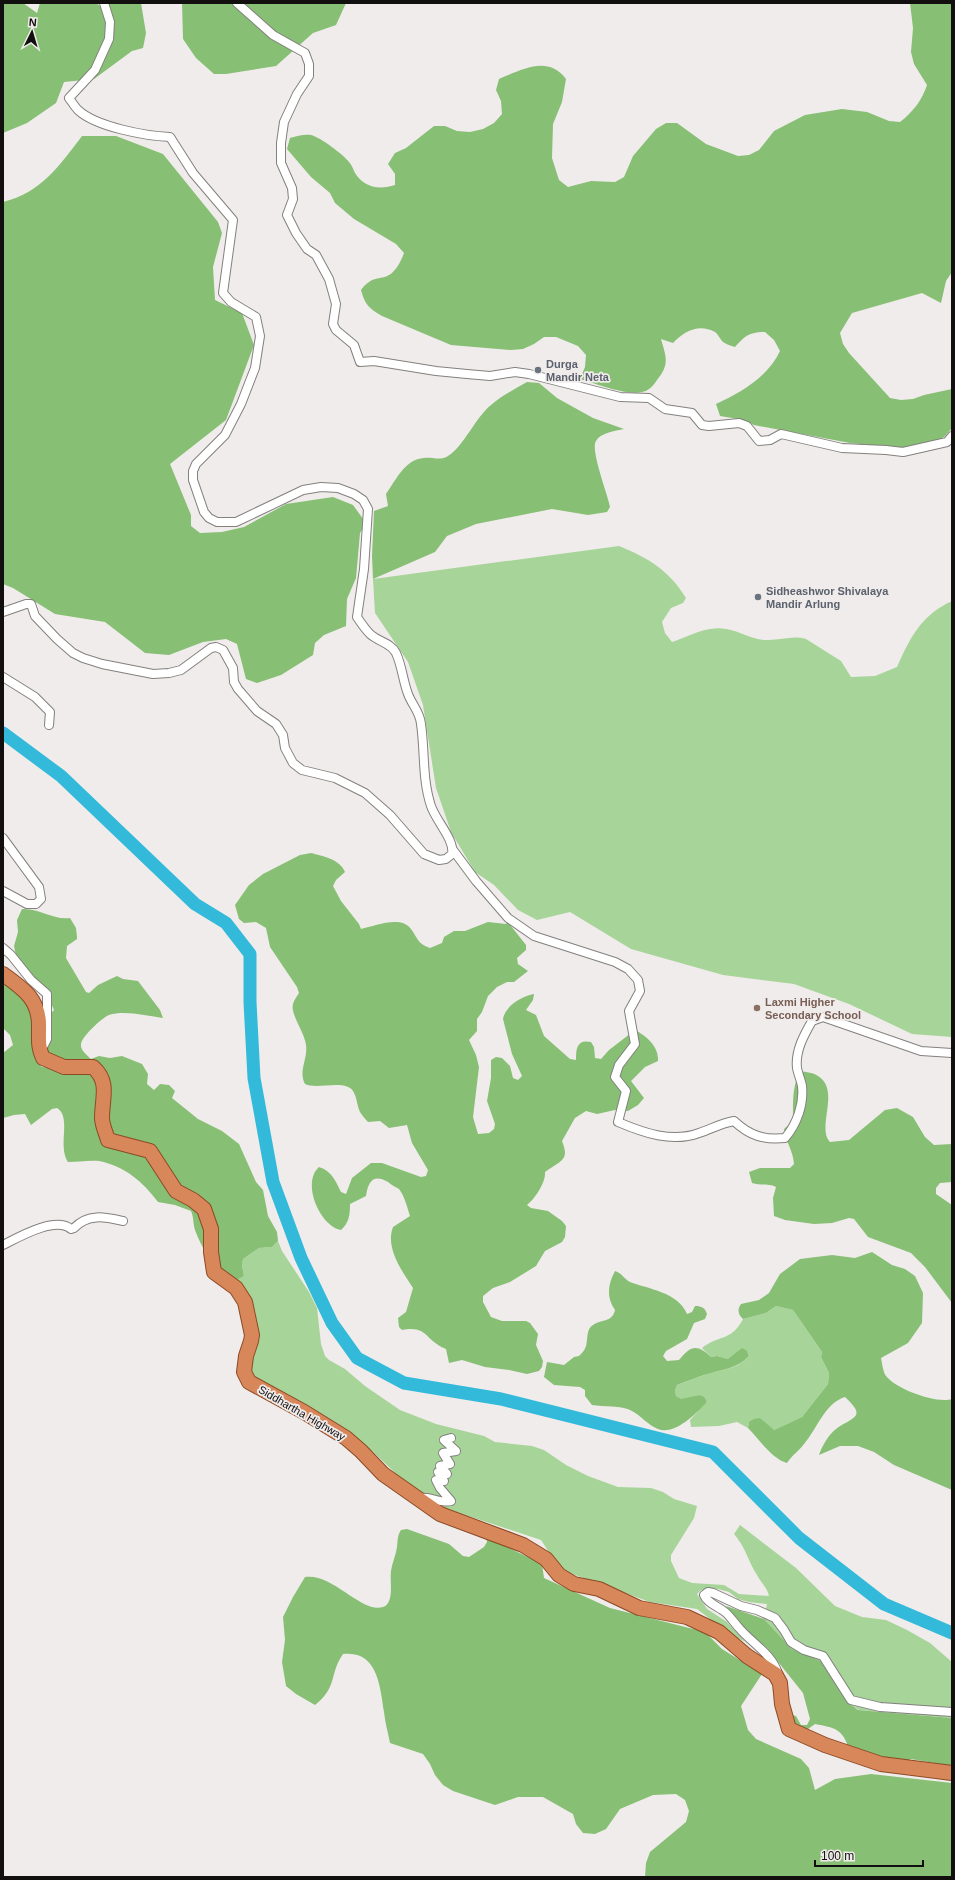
<svg xmlns="http://www.w3.org/2000/svg" width="955" height="1880" font-family="Helvetica,sans-serif">
  <style>
    .green { fill: #a7d498 }
    .forest { fill: #87bf74 }
    .lines { fill: none; stroke-linecap: round; stroke-linejoin: round }
    .river { stroke: #33b9d9; stroke-width: 13 }
    .minor-casing { stroke: #83807e; stroke-width: 10 }
    .trunk-casing { stroke: #8c4a24; stroke-width: 16 }
    .minor { stroke: #fff; stroke-width: 8 }
    .trunk { stroke: #d8875a; stroke-width: 14 }
    .worship-dot { fill: #6b7280; stroke: #f0eceb; stroke-width: 1.5 }
    .education-dot { fill: #8d6e63; stroke: #f0eceb; stroke-width: 1.5 }
    .labels { text-anchor: middle; stroke-width: 3.5; stroke-linejoin: round; paint-order: stroke }
    .worship-label { font-size: 11px; font-weight: bold; fill: #5b616d; stroke: #f0eceb; text-anchor: start }
    .education-label { font-size: 11px; font-weight: bold; fill: #785e54; stroke: #f0eceb; text-anchor: start }
    .street-label { font-size: 11px; fill: #11100f; stroke: #f0eceb }
  </style>
  <rect width="100%" height="100%" fill="#f0eceb"/>
  <g class="green">
    <path d="M 619,546 C 648,558 669,570 686,598 L 683,603 L 671,608 L 662,622 L 665,633 L 672,642 C 690,636 707,625 726,629 C 739,631 751,639 765,640 C 779,641 792,635 806,639 L 841,661 L 851,677 L 875,676 L 897,667 C 910,638 921,615 952,601 L 952,1037 L 912,1034 L 849,1004 L 794,984 L 723,975 L 631,949 L 570,912 L 537,920 L 518,910 L 494,885 L 475,872 L 451,832 L 436,788 L 423,705 L 408,662 L 375,613 L 373,579 Z"/>
    <path d="M 278,1241 L 282,1251 L 309,1292 L 317,1308 L 321,1344 L 325,1356 L 329,1360 L 345,1369 L 365,1386 L 400,1410 L 436,1424 L 484,1436 L 495,1442 L 532,1446 L 544,1450 L 566,1465 L 588,1476 L 618,1487 L 651,1488 L 663,1492 L 674,1499 L 697,1506 L 694,1518 L 671,1555 L 671,1561 L 679,1578 L 692,1583 L 724,1585 L 739,1594 L 769,1596 C 767,1587 761,1583 757,1575 C 748,1561 745,1546 734,1534 L 740,1525 L 796,1568 L 835,1606 L 862,1617 L 886,1620 L 907,1630 L 930,1643 L 952,1662 L 952,1718 L 859,1710 L 849,1703 L 825,1663 L 792,1649 L 764,1619 L 767,1604 L 749,1602 L 738,1599 L 729,1592 L 718,1589 L 701,1590 L 697,1594 L 707,1609 L 727,1622 L 745,1642 L 730,1634 L 697,1609 L 650,1602 L 567,1572 L 558,1566 L 541,1540 L 447,1509 L 408,1485 L 372,1451 L 251,1376 L 248,1296 L 237,1280 L 244,1276 L 242,1264 L 243,1259 L 259,1248 L 272,1247 Z"/>
    <path d="M 776,1306 L 793,1310 L 822,1352 L 821,1357 L 829,1373 L 828,1384 L 802,1417 L 774,1430 L 749,1422 L 748,1428 L 737,1422 L 719,1426 L 691,1427 L 690,1420 L 707,1402 L 699,1395 L 681,1400 L 676,1396 L 675,1390 L 677,1385 C 688,1381 699,1377 710,1373 C 724,1369 738,1369 749,1356 L 747,1351 L 728,1359 L 717,1356 L 711,1357 L 702,1348 C 720,1334 731,1342 743,1319 L 766,1313 Z"/>
  </g>
  <g class="forest">
    <path d="M 3,3 L 23,3 L 37,13 L 40,3 L 96,3 L 103,8 L 103,3 L 141,3 L 146,33 L 143,48 L 132,51 L 94,79 L 64,82 L 56,103 L 27,123 L 3,133 Z"/>
    <path d="M 182,3 L 346,3 L 336,25 L 313,33 L 276,66 L 226,74 L 214,74 L 196,58 L 183,39 Z"/>
    <path d="M 910,3 L 952,3 L 952,272 L 946,281 L 941,303 L 922,293 L 852,313 L 840,333 L 843,344 L 849,353 L 890,398 L 901,400 L 913,399 L 924,395 L 952,389 L 952,428 L 945,436 L 934,443 L 923,446 L 899,448 L 850,443 L 754,425 L 744,420 L 720,416 L 716,404 C 740,393 768,377 780,351 L 774,340 L 765,332 C 749,332 745,336 735,347 C 731,346 726,344 723,342 C 720,339 718,334 715,332 C 699,323 684,331 673,343 L 661,339 C 666,357 670,364 657,380 C 655,383 652,387 649,389 C 635,400 595,383 580,379 L 585,367 L 586,355 L 578,346 L 556,337 L 544,337 L 534,344 L 523,349 L 511,350 L 451,345 L 382,316 C 369,308 365,305 361,290 C 374,273 381,282 392,273 C 398,267 401,261 404,253 L 396,244 L 354,219 L 335,203 L 330,193 L 311,177 L 287,149 L 290,138 C 298,136 303,134 311,135 C 320,137 344,155 349,162 C 352,165 353,169 355,173 C 364,188 380,190 395,185 L 395,174 L 388,164 L 395,153 L 406,148 L 434,126 L 445,126 L 457,131 L 470,132 L 483,129 L 494,123 L 502,114 L 501,101 L 496,90 L 499,79 C 523,69 548,55 566,79 L 562,102 L 553,124 L 552,158 L 559,180 L 568,187 L 591,181 L 615,182 L 624,177 L 633,156 L 656,129 L 666,123 L 677,123 L 706,144 L 738,156 L 749,155 L 759,150 L 774,131 L 805,115 L 842,109 L 867,112 L 889,121 L 900,122 C 913,112 922,100 927,85 L 914,64 L 911,52 L 913,28 Z"/>
    <path d="M 82,136 L 116,136 L 163,154 L 218,222 L 222,233 L 213,267 L 215,300 L 242,313 L 254,345 L 226,420 L 170,464 L 191,515 L 191,526 L 200,533 L 222,532 L 244,527 L 286,504 L 333,497 L 353,505 L 366,523 L 360,533 L 356,578 L 347,599 L 346,626 L 324,635 L 315,643 L 313,655 L 281,675 L 257,683 L 246,679 L 237,644 L 226,639 L 203,642 L 169,655 L 145,653 L 105,622 L 55,614 L 13,588 L 3,584 L 3,202 C 41,193 60,165 82,136 Z"/>
    <path d="M 527,382 L 539,383 L 557,398 L 593,418 L 624,429 C 615,431 600,433 596,441 C 590,450 608,495 610,507 L 607,512 L 588,515 L 552,509 L 476,524 L 447,536 L 435,552 L 373,579 L 372,556 L 374,511 L 388,506 L 386,494 C 396,480 405,459 424,458 C 432,457 441,461 448,456 C 464,446 475,418 491,405 C 501,396 515,389 527,382 Z"/>
    <path d="M 311,853 C 322,856 340,859 345,872 L 336,880 L 333,886 L 341,901 L 359,924 L 361,929 C 375,926 401,915 411,929 C 419,940 417,943 430,948 L 442,943 L 444,937 L 454,931 L 465,931 L 488,922 L 506,924 L 507,921 L 526,945 L 526,950 L 517,958 L 518,964 L 528,971 L 514,982 L 507,982 L 497,987 L 488,996 L 482,1012 L 477,1019 L 477,1031 L 469,1040 L 476,1055 L 479,1067 L 473,1117 L 478,1134 L 489,1133 L 494,1129 L 495,1124 L 487,1101 L 491,1078 L 491,1060 L 496,1057 L 502,1058 L 510,1066 L 513,1078 L 518,1080 L 522,1076 L 512,1054 L 503,1019 C 505,1006 522,996 534,994 L 533,1000 L 526,1010 L 536,1015 L 544,1036 L 570,1059 L 576,1060 C 576,1048 577,1039 591,1042 L 594,1047 L 595,1058 L 601,1059 L 609,1050 L 635,1030 C 646,1036 659,1046 658,1061 L 645,1067 L 631,1081 L 644,1098 L 638,1105 L 628,1111 L 615,1110 L 597,1114 L 586,1111 L 575,1118 L 562,1141 C 570,1161 561,1160 545,1172 C 546,1182 535,1199 527,1205 L 531,1208 L 548,1211 L 562,1221 L 566,1226 L 565,1237 L 562,1242 L 545,1251 L 536,1266 L 510,1282 L 493,1288 L 483,1296 L 483,1302 L 491,1317 L 502,1321 L 526,1321 L 530,1323 L 538,1334 L 536,1345 L 543,1361 L 542,1367 L 539,1371 L 527,1374 L 509,1370 L 485,1367 L 462,1360 L 449,1363 L 446,1349 C 424,1340 428,1325 402,1330 L 399,1327 L 398,1318 L 406,1312 L 413,1288 C 402,1271 385,1248 393,1227 L 410,1216 C 407,1207 405,1197 399,1189 C 396,1187 391,1185 388,1182 C 373,1173 368,1182 366,1196 L 350,1204 C 350,1215 349,1223 341,1230 C 320,1226 301,1183 319,1167 C 332,1171 336,1182 341,1192 L 346,1194 L 352,1178 L 371,1163 L 382,1163 L 421,1177 L 426,1176 L 428,1170 L 412,1143 L 407,1125 L 389,1128 L 380,1121 L 368,1122 C 365,1119 362,1115 360,1112 C 357,1106 357,1097 353,1091 C 345,1079 317,1090 305,1084 C 298,1071 308,1059 306,1045 C 305,1033 290,1014 293,1004 C 294,1000 297,996 299,993 L 297,987 L 270,947 L 266,928 L 256,922 L 244,923 L 239,919 L 235,905 L 249,885 L 263,874 L 300,855 Z"/>
    <path d="M 22,909 C 40,908 52,920 70,918 L 76,928 L 77,937 L 77,939 L 67,946 L 66,958 L 86,992 L 89,993 L 98,985 L 117,976 L 123,979 L 138,981 L 160,1010 L 163,1018 C 147,1016 125,1010 109,1015 C 103,1017 82,1036 81,1044 C 80,1050 87,1055 91,1059 L 99,1056 L 110,1058 L 122,1056 L 142,1064 L 148,1074 L 147,1084 L 154,1090 L 160,1084 L 169,1085 L 175,1091 L 172,1098 L 198,1119 L 222,1131 L 239,1144 L 256,1182 L 263,1190 L 268,1216 L 277,1232 L 278,1241 L 272,1247 L 259,1248 L 243,1259 L 242,1265 L 244,1276 L 237,1280 C 214,1268 204,1254 195,1230 C 193,1224 194,1218 191,1211 L 175,1205 L 158,1202 C 143,1182 125,1166 99,1161 C 89,1160 77,1162 68,1162 C 57,1146 72,1117 57,1108 L 52,1109 L 31,1125 L 25,1114 L 14,1115 L 3,1118 L 3,1053 L 13,1045 L 10,1035 L 3,1028 L 3,977 C 16,987 29,999 34,1015 C 39,1032 28,1053 42,1067 L 65,1069 C 44,1053 43,1050 42,1023 L 54,1010 L 50,1001 L 51,996 L 49,991 L 32,978 L 17,961 L 14,946 L 18,932 L 17,920 Z"/>
    <path d="M 800,1071 C 806,1072 814,1073 818,1076 C 841,1090 816,1128 830,1142 L 849,1140 L 885,1110 L 897,1108 L 913,1117 L 925,1137 L 934,1145 L 952,1144 L 952,1182 L 940,1183 L 936,1188 L 936,1194 L 952,1205 L 952,1303 L 925,1267 L 911,1253 L 868,1237 L 854,1219 L 849,1218 L 832,1223 L 814,1224 L 785,1220 L 774,1216 L 773,1198 L 776,1187 C 769,1183 761,1186 752,1183 L 749,1172 L 760,1168 L 790,1168 L 794,1164 C 793,1150 786,1143 784,1129 L 793,1121 C 793,1103 792,1087 800,1071 Z"/>
    <path d="M 872,1252 L 892,1265 L 905,1269 L 915,1276 L 923,1293 L 922,1323 L 908,1343 L 881,1358 C 882,1363 883,1372 886,1376 C 896,1389 936,1404 952,1399 L 952,1490 L 894,1465 L 874,1452 L 858,1446 L 840,1446 L 819,1455 C 822,1446 829,1434 836,1429 C 852,1417 868,1418 845,1397 C 825,1403 817,1429 804,1444 C 799,1451 792,1455 787,1463 C 772,1459 759,1439 748,1428 L 749,1422 L 754,1419 L 760,1418 L 774,1430 L 802,1417 L 828,1384 L 829,1373 L 821,1357 L 822,1352 L 793,1310 L 776,1306 L 766,1313 L 743,1319 C 738,1314 737,1310 741,1304 L 759,1300 L 769,1293 L 780,1274 L 800,1259 L 832,1255 L 855,1258 Z"/>
    <path d="M 615,1271 C 622,1273 624,1279 630,1282 C 648,1289 678,1292 687,1314 L 692,1312 L 695,1306 C 702,1306 705,1308 707,1314 L 705,1319 L 694,1323 L 687,1339 L 666,1351 L 663,1356 L 667,1361 L 679,1360 C 690,1346 697,1343 711,1357 L 717,1356 L 728,1359 L 742,1348 L 747,1351 L 749,1356 C 738,1368 725,1369 711,1373 C 700,1376 688,1381 677,1385 L 675,1390 L 676,1396 L 681,1399 L 699,1395 L 704,1397 L 707,1402 C 697,1413 674,1436 658,1429 C 648,1425 641,1416 632,1411 C 621,1405 604,1407 592,1405 L 585,1396 L 585,1390 L 580,1387 L 554,1385 L 544,1377 L 547,1362 L 564,1365 L 574,1357 L 579,1356 C 582,1353 585,1350 586,1346 C 588,1339 586,1329 593,1325 C 601,1319 612,1323 615,1310 C 606,1297 608,1284 615,1271 Z"/>
    <path d="M 407,1529 L 449,1544 L 463,1556 L 469,1557 L 484,1547 L 487,1542 L 486,1537 L 542,1564 L 544,1578 L 610,1608 L 705,1632 L 722,1649 L 762,1674 L 741,1706 L 748,1730 L 756,1739 L 801,1759 L 809,1768 L 815,1790 L 835,1779 L 871,1774 L 952,1783 L 952,1877 L 645,1877 L 646,1863 L 650,1852 L 686,1822 L 689,1811 L 685,1800 L 676,1794 L 653,1795 L 620,1809 L 606,1829 L 595,1834 L 583,1833 L 576,1824 L 573,1814 L 543,1797 L 518,1797 L 495,1805 L 453,1791 L 443,1785 L 435,1775 L 430,1764 L 423,1754 L 390,1743 C 388,1733 385,1722 384,1712 C 380,1687 378,1650 343,1654 C 329,1674 338,1687 315,1705 L 296,1694 L 286,1686 L 282,1662 L 285,1640 L 283,1617 L 293,1597 L 305,1577 C 333,1573 362,1614 383,1607 C 387,1606 389,1602 390,1598 C 392,1590 390,1580 391,1571 C 392,1563 396,1555 397,1547 C 398,1540 397,1536 401,1530 Z"/>
    <path d="M 726,1606 L 764,1619 L 792,1649 L 825,1663 L 849,1703 L 858,1710 L 952,1718 L 952,1766 L 911,1759 L 905,1762 L 876,1759 L 849,1749 C 842,1728 835,1728 815,1724 L 804,1732 L 794,1727 L 788,1714 L 796,1716 L 801,1725 L 807,1725 L 810,1719 L 803,1693 L 767,1648 L 751,1636 Z"/>
  </g>
  <g class="lines">
    <path class="river" d="M 3,733 L 61,776 L 195,904 L 226,923 L 250,954 L 250,1002 L 254,1078 L 273,1182 L 301,1258 L 332,1323 L 357,1358 L 404,1383 L 501,1399 L 713,1452 L 799,1538 L 884,1604 L 952,1633"/>
    <g class="minor-casing">
      <g id="minor">
        <path d="M 237,3 L 273,35 L 305,53 L 309,64 L 309,76 L 297,94 L 284,122 L 281,143 L 281,163 L 292,188 L 293,199 L 287,215 L 296,233 L 307,249 L 316,255 L 329,279 L 336,304 L 333,324 L 336,330 L 354,345 L 360,362 L 374,361 L 436,371 L 467,374 L 490,376 L 515,372 L 529,374 L 620,397 L 649,398 L 665,409 L 692,413 L 702,425 L 709,426 L 739,423 L 747,426 L 759,441 L 770,440 L 781,434 L 842,448 L 886,450 L 903,452 L 947,442 L 952,436"/>
        <path d="M 3,612 L 26,604 L 31,604 L 35,616 L 57,639 L 73,653 L 83,658 L 102,664 L 153,674 L 169,673 L 181,670 L 211,648 L 216,647 L 223,650 L 233,668 L 234,682 L 238,689 L 257,711 L 276,724 L 283,735 L 285,748 L 293,763 L 302,770 L 335,778 L 365,793 L 390,815 L 424,854 L 439,860 L 446,859 L 452,854 C 455,840 436,821 431,806 C 422,779 425,751 421,724 C 420,712 412,705 408,694 C 403,681 402,666 396,653 C 391,643 379,642 370,634 C 365,629 361,623 357,617 L 364,569 L 368,509 L 363,500 L 354,494 L 338,488 L 321,487 L 303,490 L 236,522 L 217,522 L 209,518 L 204,512 L 193,480 L 193,471 L 196,464 L 225,435 L 241,404 L 255,368 L 260,336 L 256,317 L 231,302 L 223,293 L 233,220 L 193,173 L 170,137 C 146,136 96,127 78,110 C 75,107 72,102 69,98 L 95,70 L 109,39 L 110,22 L 104,3"/>
        <path d="M 3,677 L 35,697 L 50,712 L 49,725"/>
        <path d="M 3,838 L 39,887 L 41,899 L 36,904 L 27,904 L 3,891"/>
        <path d="M 453,850 L 476,881 L 508,918 L 534,936 L 615,962 L 628,969 L 638,980 L 640,991 L 629,1011 L 635,1044 L 619,1065 L 615,1077 L 626,1091 L 618,1122 C 644,1133 672,1143 699,1133 C 711,1129 722,1123 734,1121 C 750,1136 764,1140 785,1138 C 797,1124 804,1104 802,1086 C 801,1080 798,1074 797,1068 C 795,1051 804,1035 812,1021 L 823,1017 L 921,1051 L 952,1053"/>
        <path d="M 3,948 L 11,955 L 31,980 L 47,994 L 47,1039 L 41,1051"/>
        <path d="M 3,1245 C 19,1237 55,1216 71,1229 L 74,1228 C 88,1213 105,1217 123,1221"/>
        <path d="M 420,1498 C 433,1496 438,1504 451,1501 L 440,1488 L 436,1480 L 444,1481 L 438,1472 L 447,1474 L 440,1466 L 450,1464 L 443,1453 L 456,1451 L 444,1440 L 451,1438"/>
        <path d="M 778,1674 C 773,1655 752,1643 740,1629 C 735,1624 731,1617 725,1612 C 719,1607 707,1603 704,1595 L 708,1592 L 713,1593 L 741,1606 L 757,1610 L 775,1618 L 784,1630 L 791,1642 L 804,1650 L 823,1656 L 851,1700 L 880,1707 L 952,1712"/>
      </g>
    </g>
    <g class="trunk-casing">
      <path id="trunk" d="M 3,974 C 24,989 40,1000 39,1028 C 39,1039 38,1048 43,1058 L 64,1067 L 93,1067 C 110,1082 102,1098 102,1118 C 102,1125 106,1133 108,1140 L 150,1151 L 176,1191 L 193,1200 L 204,1209 L 211,1229 L 211,1252 L 214,1272 L 236,1288 L 245,1302 L 252,1335 L 251,1341 L 246,1356 L 244,1372 L 249,1382 L 304,1412 L 346,1438 L 361,1451 L 383,1474 L 440,1514 L 523,1545 L 546,1559 L 559,1575 L 574,1584 L 599,1589 L 639,1608 L 687,1617 L 719,1632 L 747,1656 L 775,1674 L 780,1683 L 782,1704 L 789,1729 L 825,1745 L 881,1764 L 952,1773"/>
    </g>
    <use href="#minor" class="minor"/>
    <use href="#trunk" class="trunk"/>
  </g>
  <g class="worship-dot">
    <circle cx="538" cy="370" r="4"/>
    <circle cx="758" cy="597" r="4"/>
  </g>
  <circle class="education-dot" cx="757" cy="1008" r="4"/>
  <g class="labels">
    <g class="worship-label">
      <text x="546" y="368">Durga<tspan x="546" dy="13">Mandir Neta</tspan></text>
      <text x="766" y="595">Sidheashwor Shivalaya<tspan x="766" dy="13">Mandir Arlung</tspan></text>
    </g>
    <g class="education-label">
      <text x="765" y="1006">Laxmi Higher<tspan x="765" dy="13">Secondary School</tspan></text>
    </g>
    <g class="street-label">
      <text transform="translate(302 1413) rotate(30)" y="4">Siddhartha Highway</text>
    </g>
  </g>
  <rect width="955" height="1880" fill="none" stroke="#11100f" stroke-width="8"/>
  <g transform="translate(32 32) rotate(5)" stroke="#f0eceb" stroke-width="3" paint-order="stroke">
  <path d="M0-3L7 15L0 10L-7 15Z" fill="#11100f"/>
  <text y="-6" font-size="11" font-weight="bold" text-anchor="middle" fill="#11100f">N</text>
  </g>
  <path d="M815 1860v6h108v-6" fill="none" stroke="#11100f" stroke-width="2"/>
  <text x="821" y="1860" font-size="12" fill="#11100f" stroke="#f0eceb" stroke-width="3" paint-order="stroke">100 m</text>
</svg>
